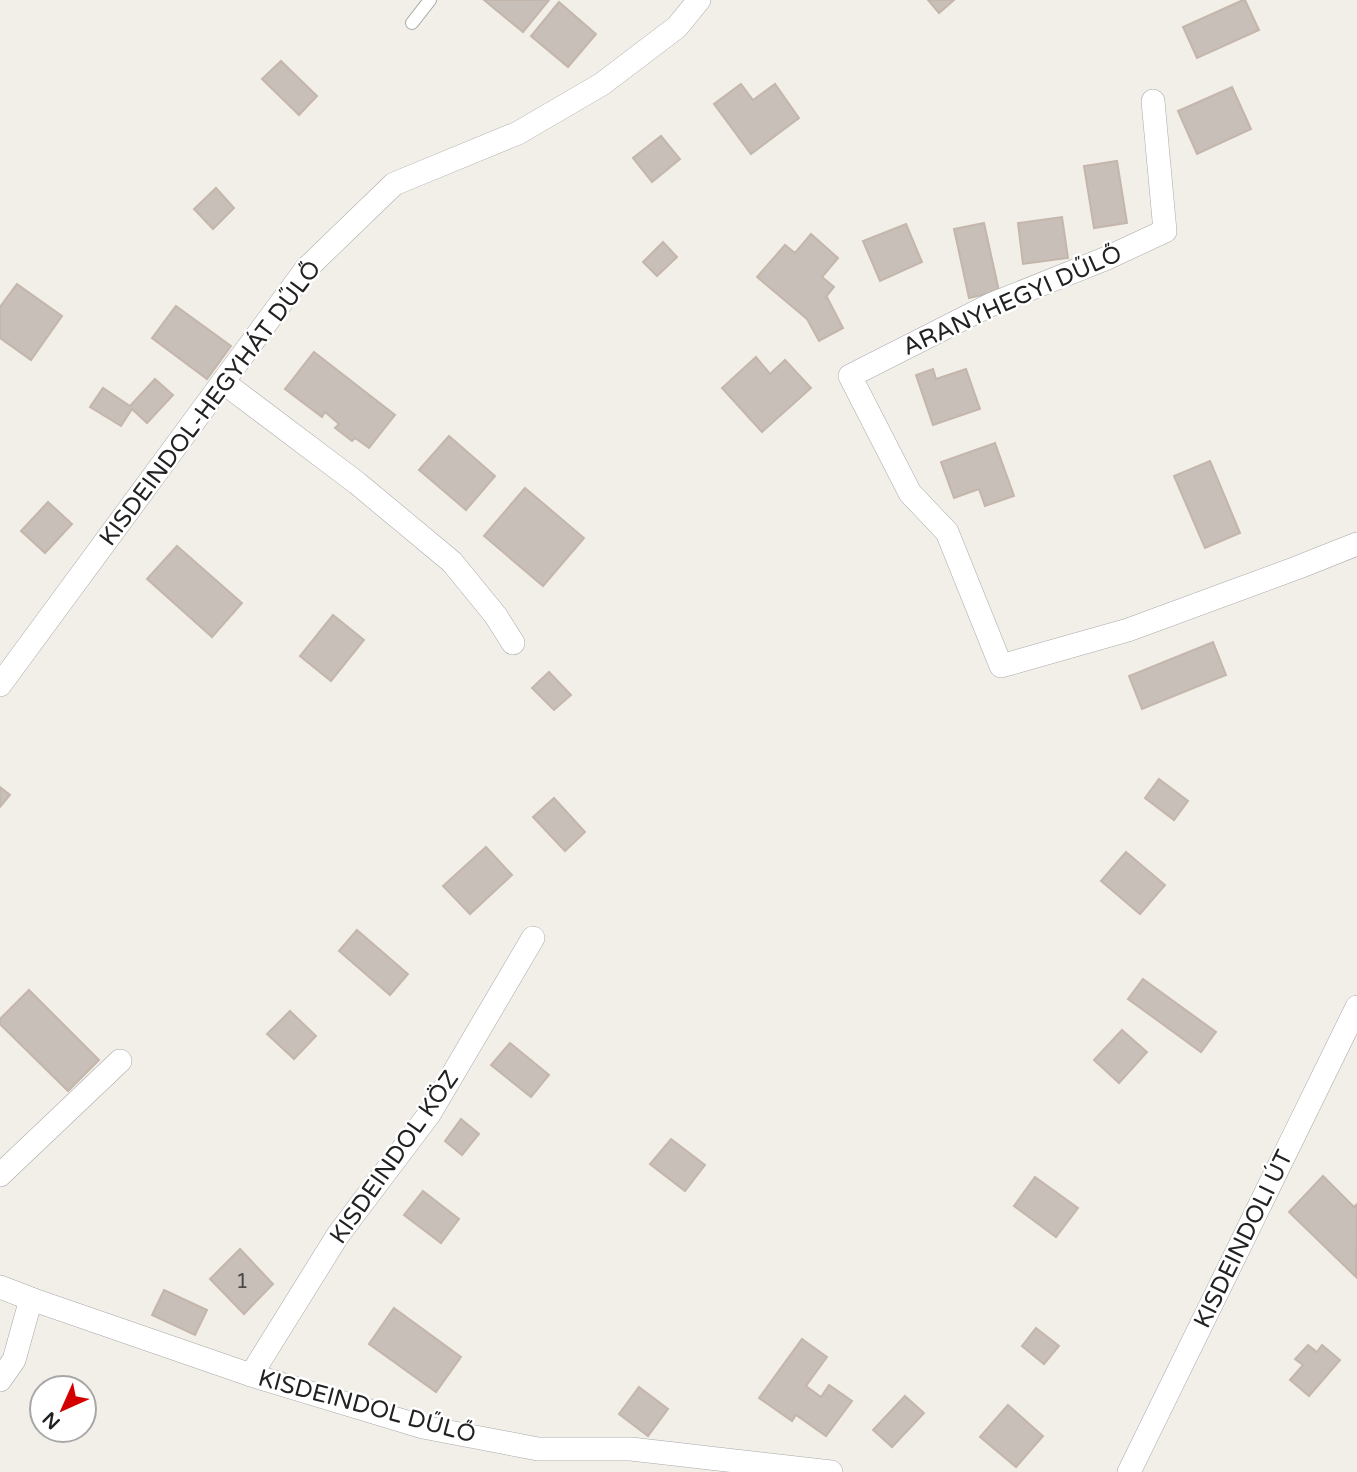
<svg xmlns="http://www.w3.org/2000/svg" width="1357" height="1472" font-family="'Varela Round',sans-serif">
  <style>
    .building { fill: #c7bfb8; stroke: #c4b6ab; stroke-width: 2 }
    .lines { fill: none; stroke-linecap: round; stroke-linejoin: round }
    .lane-casing { stroke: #a9a9a9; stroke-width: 14 }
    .street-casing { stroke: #a9a9a9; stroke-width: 24 }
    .lane { stroke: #fff; stroke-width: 12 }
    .street { stroke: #fff; stroke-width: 23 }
    .labels { text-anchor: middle; stroke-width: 5; stroke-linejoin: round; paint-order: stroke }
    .number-label { font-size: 21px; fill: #4b4948 }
    .street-label { font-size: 24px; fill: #222; stroke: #fff }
  </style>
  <rect width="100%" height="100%" fill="#f2efe9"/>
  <g class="building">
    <path d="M 484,0 L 549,0 L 523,32 Z"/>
    <path d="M 928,0 L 954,0 L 939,13 Z"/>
    <path d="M 1243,0 L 1245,0 L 1259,30 L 1197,58 L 1183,27 Z"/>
    <path d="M 559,2 L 596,34 L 568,67 L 531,36 Z"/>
    <path d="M 281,61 L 317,96 L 299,115 L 262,79 Z"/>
    <path d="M 741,84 L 753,100 L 775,84 L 799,118 L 751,154 L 714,104 Z"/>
    <path d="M 1232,87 L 1251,129 L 1197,154 L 1178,111 Z"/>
    <path d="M 661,136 L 680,159 L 652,182 L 633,158 Z"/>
    <path d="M 1117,161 L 1127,223 L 1094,228 L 1084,166 Z"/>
    <path d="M 216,188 L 234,208 L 213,229 L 194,209 Z"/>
    <path d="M 1062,217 L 1068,258 L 1023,264 L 1018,223 Z"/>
    <path d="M 984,223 L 999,291 L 969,298 L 954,229 Z"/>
    <path d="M 906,224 L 922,262 L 880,281 L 863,241 Z"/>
    <path d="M 811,234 L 838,258 L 822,277 L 834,287 L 825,298 L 827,297 L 843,328 L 819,341 L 807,319 L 757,277 L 785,245 L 795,253 Z"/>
    <path d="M 663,242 L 677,257 L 657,276 L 643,262 Z"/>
    <path d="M 17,284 L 62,316 L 31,360 L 0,338 L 0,307 Z"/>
    <path d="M 176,306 L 231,346 L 207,379 L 152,338 Z"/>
    <path d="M 314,352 L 395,415 L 369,448 L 355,438 L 352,441 L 335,428 L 339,424 L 325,412 L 322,417 L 285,389 Z"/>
    <path d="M 756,357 L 770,374 L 785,360 L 811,388 L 762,432 L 722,388 Z"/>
    <path d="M 933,369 L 936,379 L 966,369 L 980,409 L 933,425 L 916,375 Z"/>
    <path d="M 155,379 L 173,395 L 147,423 L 132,409 L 121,426 L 90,407 L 103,388 L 130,406 Z"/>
    <path d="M 449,436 L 495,476 L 466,510 L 419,470 Z"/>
    <path d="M 995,443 L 1014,496 L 985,506 L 979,489 L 954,498 L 941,462 Z"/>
    <path d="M 1210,461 L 1240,533 L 1205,548 L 1174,476 Z"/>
    <path d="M 525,488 L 584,538 L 543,586 L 484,536 Z"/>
    <path d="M 48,502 L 72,524 L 45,553 L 21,531 Z"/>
    <path d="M 177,546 L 242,603 L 212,637 L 147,579 Z"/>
    <path d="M 333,615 L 364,640 L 331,681 L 300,656 Z"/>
    <path d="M 1213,642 L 1226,675 L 1142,709 L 1129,676 Z"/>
    <path d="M 549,672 L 571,695 L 554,710 L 532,688 Z"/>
    <path d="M 1159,779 L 1188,801 L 1174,820 L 1145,798 Z"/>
    <path d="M 0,787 L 10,795 L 0,807 Z"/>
    <path d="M 554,798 L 585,832 L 565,851 L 533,817 Z"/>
    <path d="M 486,847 L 512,875 L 470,914 L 443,886 Z"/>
    <path d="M 1126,852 L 1165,885 L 1140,914 L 1101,881 Z"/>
    <path d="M 357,930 L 408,974 L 390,995 L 339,951 Z"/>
    <path d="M 1143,979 L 1216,1032 L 1201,1052 L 1128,999 Z"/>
    <path d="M 29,990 L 99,1060 L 68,1091 L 0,1024 L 0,1019 Z"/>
    <path d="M 290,1011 L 316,1036 L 294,1059 L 267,1034 Z"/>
    <path d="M 1122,1030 L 1147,1052 L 1119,1083 L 1094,1060 Z"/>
    <path d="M 510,1043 L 549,1075 L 531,1097 L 491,1065 Z"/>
    <path d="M 461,1119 L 479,1134 L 462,1155 L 445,1141 Z"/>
    <path d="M 671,1139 L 705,1165 L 685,1191 L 650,1164 Z"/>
    <path d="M 1323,1176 L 1354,1207 L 1357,1204 L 1356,1277 L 1289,1212 Z"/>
    <path d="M 1035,1177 L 1078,1208 L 1056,1237 L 1014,1206 Z"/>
    <path d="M 423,1191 L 459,1219 L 441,1243 L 404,1215 Z"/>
    <path d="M 240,1249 L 273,1284 L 244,1314 L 210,1279 Z"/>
    <path d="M 164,1290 L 207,1310 L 195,1335 L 152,1315 Z"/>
    <path d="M 394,1308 L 461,1357 L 436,1392 L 369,1344 Z"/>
    <path d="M 1036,1328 L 1059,1346 L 1044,1364 L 1022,1346 Z"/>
    <path d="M 802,1339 L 827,1357 L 806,1386 L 821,1397 L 829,1385 L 852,1401 L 826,1436 L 796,1415 L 792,1421 L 759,1398 Z"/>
    <path d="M 1308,1345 L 1317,1352 L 1322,1345 L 1340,1360 L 1309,1396 L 1290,1380 L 1303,1365 L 1295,1359 Z"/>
    <path d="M 639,1387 L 668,1409 L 648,1436 L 619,1414 Z"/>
    <path d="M 905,1396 L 924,1413 L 892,1447 L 873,1430 Z"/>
    <path d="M 1008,1405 L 1043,1436 L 1016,1467 L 980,1437 Z"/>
  </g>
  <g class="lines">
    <g class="lane-casing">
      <path id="lane" d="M 412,23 L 430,0"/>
    </g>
    <g class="street-casing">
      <g id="street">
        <path d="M 1153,101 L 1165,231 L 1107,258 L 990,305 L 850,376 L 910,493 L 947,532 L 1001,666 L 1128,630 L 1299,567 L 1357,544"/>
        <path d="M 223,382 L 357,483 L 452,562 L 496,616 L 513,643"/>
        <path d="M 0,685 L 306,269 L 394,184 L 518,133 L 602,84 L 677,27 L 699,0"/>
        <path d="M 0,1175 L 120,1061"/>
        <path d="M 0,1287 L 31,1299 L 251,1375 L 423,1427 L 538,1449 L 631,1449 L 831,1472"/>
        <path d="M 251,1375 L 338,1235 L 430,1113 L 533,938"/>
        <path d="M 0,1380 L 14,1360 L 31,1299"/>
        <path d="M 1129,1472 L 1357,1007"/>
      </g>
    </g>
    <use href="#lane" class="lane"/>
    <use href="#street" class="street"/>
  </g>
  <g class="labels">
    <g class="number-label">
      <text x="242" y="1288">1</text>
    </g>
    <g class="street-label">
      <text transform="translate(1012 300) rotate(-24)" y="8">ARANYHEGYI DŰLŐ</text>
      <text transform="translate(210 403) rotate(-53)" y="8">KISDEINDOL-HEGYHÁT DŰLŐ</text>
      <text transform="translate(394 1157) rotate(-55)" y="8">KISDEINDOL KÖZ</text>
      <text transform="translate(1243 1239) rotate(-64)" y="8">KISDEINDOLI ÚT</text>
      <text transform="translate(367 1406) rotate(15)" y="8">KISDEINDOL DŰLŐ</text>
    </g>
  </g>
  <g transform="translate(63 1409) rotate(225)"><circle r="33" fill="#ffffff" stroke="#a7a7a7" stroke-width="2"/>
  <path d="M0-5L12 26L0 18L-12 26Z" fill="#d40000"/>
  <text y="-10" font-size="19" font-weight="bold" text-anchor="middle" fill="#222222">N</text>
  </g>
</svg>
